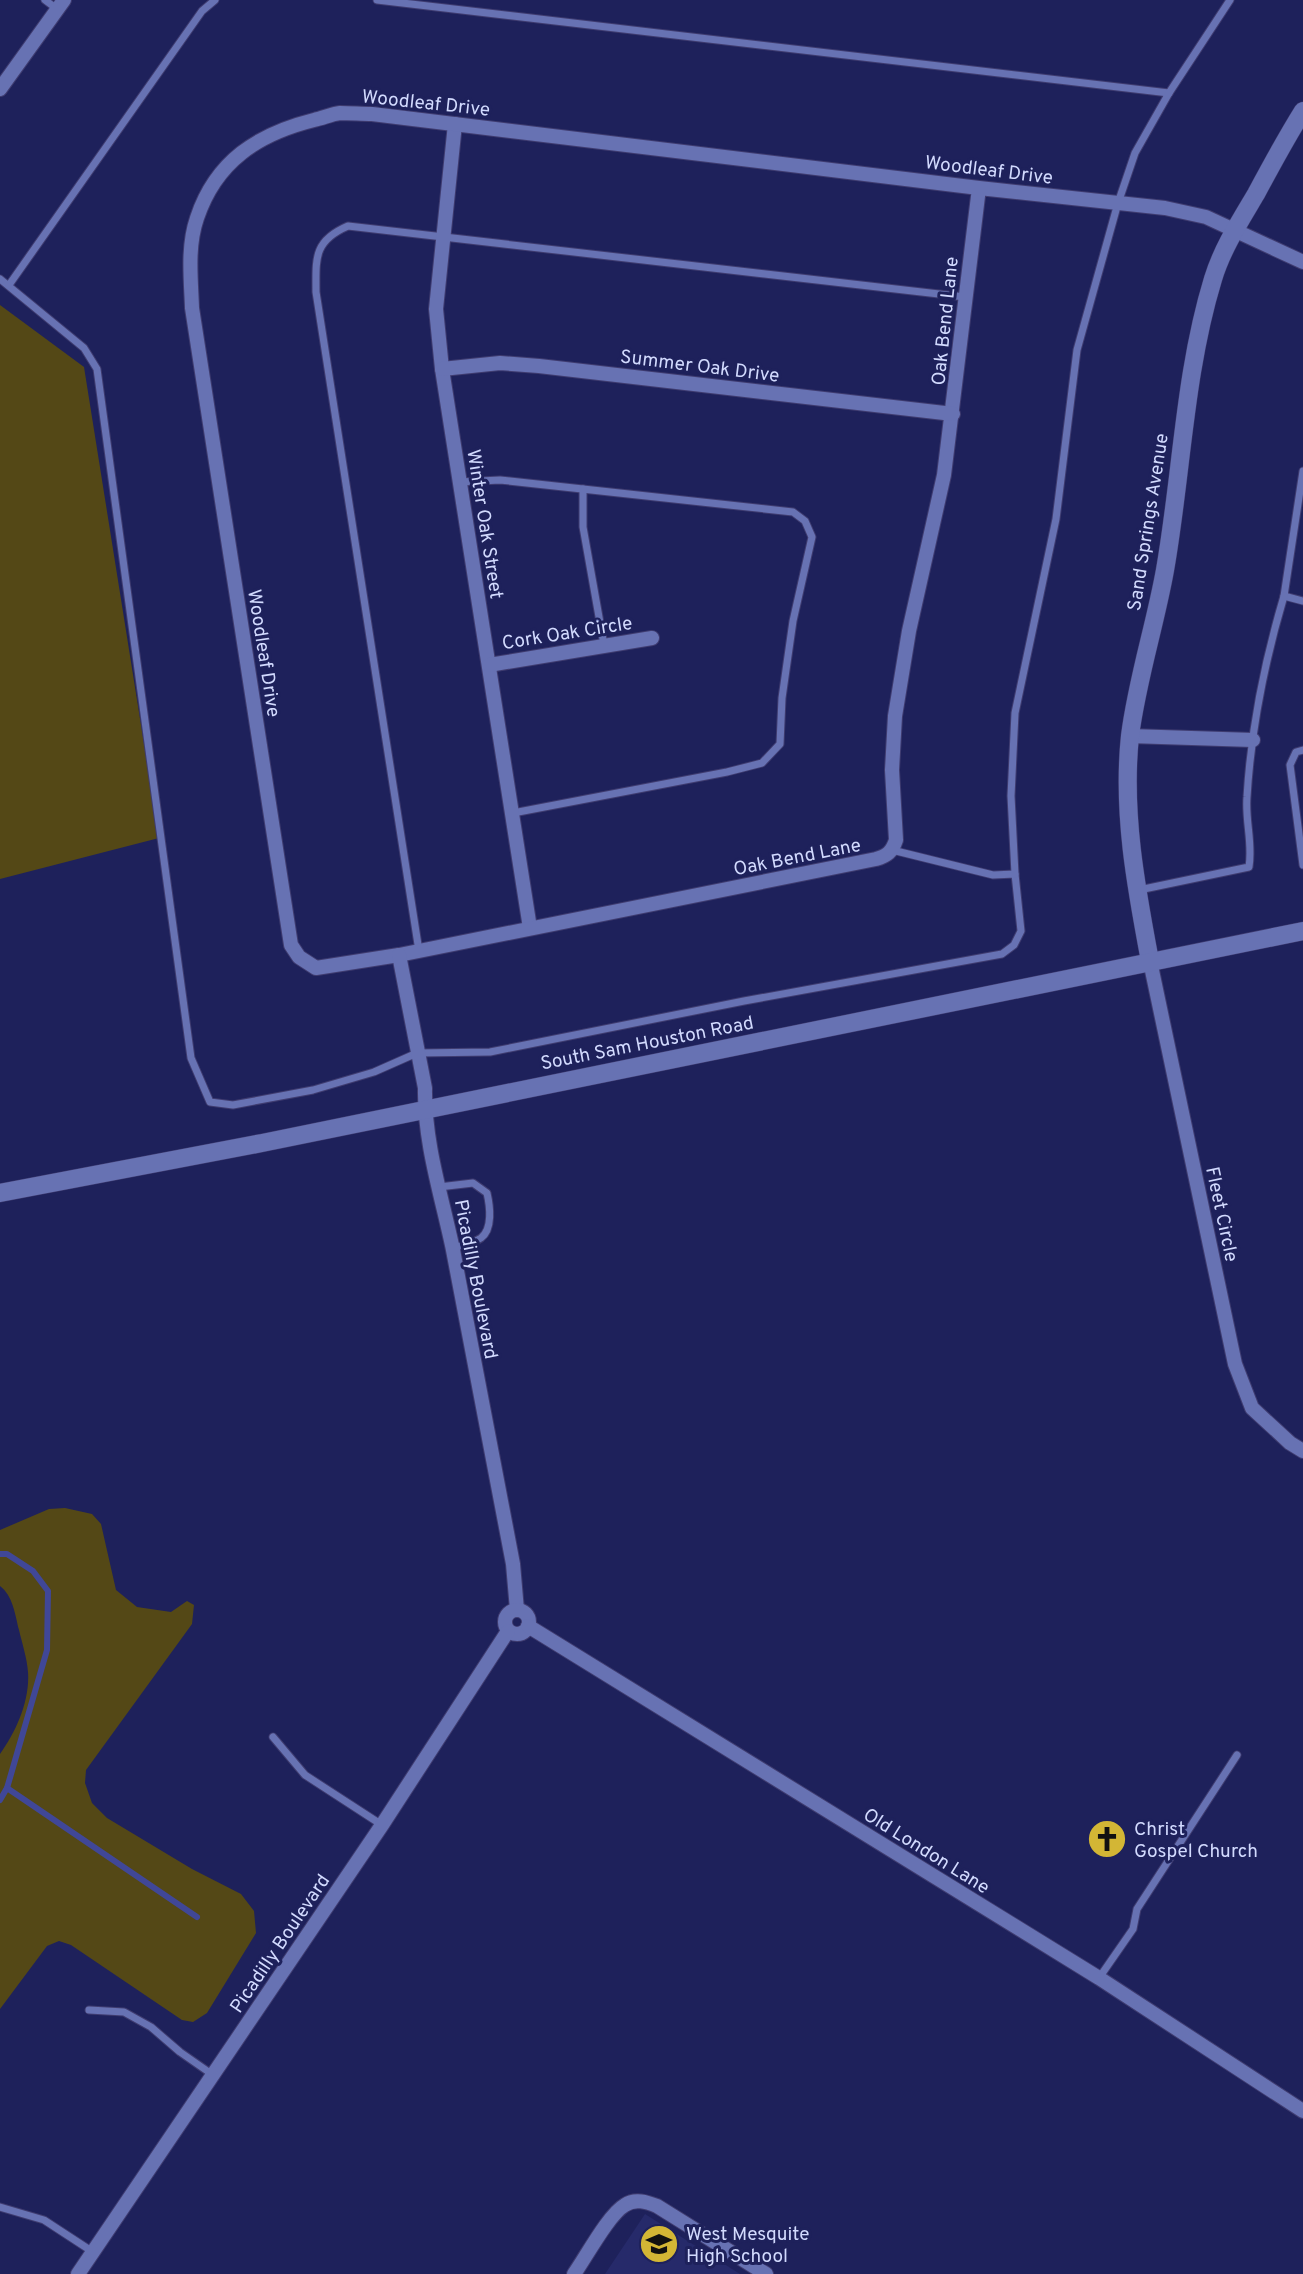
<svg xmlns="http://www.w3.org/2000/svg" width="1303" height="2274" font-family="Overpass,sans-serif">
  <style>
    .built { fill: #262a6a }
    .green { fill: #544816 }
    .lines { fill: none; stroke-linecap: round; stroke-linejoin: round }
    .stream { stroke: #404797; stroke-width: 6 }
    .service-casing { stroke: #3f3c70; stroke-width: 9 }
    .minor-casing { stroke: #3f3c70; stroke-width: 16 }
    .tertiary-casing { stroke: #3f3c70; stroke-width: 19 }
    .service { stroke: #6772b3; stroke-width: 7 }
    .minor { stroke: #6772b3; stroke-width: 14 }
    .tertiary { stroke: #6772b3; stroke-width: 18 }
    .labels { text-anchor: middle; stroke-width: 6; stroke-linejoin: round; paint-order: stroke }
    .street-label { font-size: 19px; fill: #d2dafe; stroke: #1e215b }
    .poi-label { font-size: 19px; fill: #d2dafe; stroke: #1e215b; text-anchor: start }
  </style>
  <rect width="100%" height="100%" fill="#1e215b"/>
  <path class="built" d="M 645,2214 L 740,2274 L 605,2274 Z"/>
  <g class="green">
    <path d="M 0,305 L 84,367 L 159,838 L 0,879 Z"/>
    <path d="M 65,1508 L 92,1514 L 101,1524 L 116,1590 L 137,1607 L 171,1612 L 187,1601 L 194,1605 L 192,1624 L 86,1770 L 85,1783 L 92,1803 L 107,1818 L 192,1869 L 241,1894 L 254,1911 L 256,1933 L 207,2013 L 193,2022 L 182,2020 L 71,1945 L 59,1941 L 47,1946 L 0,2009 L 0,1754 C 16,1732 30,1701 28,1672 C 27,1658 22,1643 19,1630 C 15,1614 13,1596 0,1586 L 0,1530 L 49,1509 Z"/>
  </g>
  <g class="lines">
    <g class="stream">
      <path d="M 0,1554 L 7,1554 L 33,1571 L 48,1591 L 47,1650 L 7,1788"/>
      <path d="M 0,1800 L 7,1788 L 197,1917"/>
    </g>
    <g class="service-casing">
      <g id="service">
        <path d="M 45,0 L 57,9"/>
        <path d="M 377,0 L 1169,93"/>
        <path d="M 0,279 L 84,348 L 97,369 L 191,1058 L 210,1102 L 233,1105 L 313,1090 L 374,1072 L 417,1053 L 490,1052 L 744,1001 L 1002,954 L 1014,945 L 1021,931 L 1015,874 L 993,875 L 892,850"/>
        <path d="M 9,285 L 202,11 L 215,0"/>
        <path d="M 1303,471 L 1284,596 L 1303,601"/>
        <path d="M 460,482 L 500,480 L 793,512 L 805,521 L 812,537 L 793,621 L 782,698 L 780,744 L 762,763 L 727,772 L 513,813"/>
        <path d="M 583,489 L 583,527 L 604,645"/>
        <path d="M 1303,750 L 1296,752 L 1290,765 L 1303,865"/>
        <path d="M 1015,874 L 1011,796 L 1015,713 L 1056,519 L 1077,350 L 1118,203 L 1135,153 L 1169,93 L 1230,0"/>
        <path d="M 1139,890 L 1249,867 C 1253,843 1245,821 1247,797 C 1251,730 1265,660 1284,596"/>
        <path d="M 419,951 L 316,292 C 316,259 313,241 348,226 L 965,297"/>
        <path d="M 439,1187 L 473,1183 L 487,1193 C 490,1206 493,1229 481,1238 C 474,1243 461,1245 453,1248"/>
        <path d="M 273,1737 L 305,1775 L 382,1825"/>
        <path d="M 1099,1978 L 1133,1929 L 1137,1909 L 1237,1755"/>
        <path d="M 89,2010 L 124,2012 L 151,2027 L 180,2052 L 213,2075"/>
        <path d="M 0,2207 L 44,2220 L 93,2252"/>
      </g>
    </g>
    <g class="minor-casing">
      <g id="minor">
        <path d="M 0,89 L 64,0"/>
        <path d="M 455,124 L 436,309 L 442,369 L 530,928"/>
        <path d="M 979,188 L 944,475 L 909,631 L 895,716 L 892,770 L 896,840 C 892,852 887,856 876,859 L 399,955 L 316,968 L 299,957 L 291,945 L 192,308 C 191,279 187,247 197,218 C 216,161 258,134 314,120 C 323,118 332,114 340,113 C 351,113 362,114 372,114 L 979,188 L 1165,208 L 1206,217 L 1303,262"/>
        <path d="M 442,369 L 500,363 L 539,366 L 953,414"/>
        <path d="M 489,665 L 652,638"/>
        <path d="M 1130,736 L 1253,740"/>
        <path d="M 399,955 L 425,1088 C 424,1143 442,1197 453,1250 C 474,1355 493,1460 513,1564 L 517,1610"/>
        <path d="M 1150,961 L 1235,1364 L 1252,1408 L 1290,1443 L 1303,1451"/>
        <circle cx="517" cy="1622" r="12"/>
        <path d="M 528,1626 L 1099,1978 L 1303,2111"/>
        <path d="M 78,2274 L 382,1825 L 508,1631"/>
        <path d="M 574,2274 C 586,2257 609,2214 625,2205 C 635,2198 647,2202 657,2206 L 766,2274"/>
      </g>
    </g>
    <g class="tertiary-casing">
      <g id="tertiary">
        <path d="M 1150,961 C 1136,887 1122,812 1130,736 C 1137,680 1155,626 1165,570 C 1182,473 1184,374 1213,279 C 1222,249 1240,221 1256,194 C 1271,166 1286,138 1303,111"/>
        <path d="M 0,1193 L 262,1143 L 1303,931"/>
      </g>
    </g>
    <use href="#service" class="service"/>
    <use href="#minor" class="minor"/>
    <use href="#tertiary" class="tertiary"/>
  </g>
  <defs>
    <g id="church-disc" transform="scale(2.0125)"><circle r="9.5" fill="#d3b635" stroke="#1e215b"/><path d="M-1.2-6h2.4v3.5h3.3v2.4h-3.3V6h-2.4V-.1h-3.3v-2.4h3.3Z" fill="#111"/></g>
    <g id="school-disc" transform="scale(2.0125)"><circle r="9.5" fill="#d3b635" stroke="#1e215b"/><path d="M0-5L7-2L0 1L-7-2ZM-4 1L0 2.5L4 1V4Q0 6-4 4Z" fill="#111"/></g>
  </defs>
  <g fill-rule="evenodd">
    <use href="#church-disc" x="1107" y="1839"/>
    <use href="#school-disc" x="659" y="2244"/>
  </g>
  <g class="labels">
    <g class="street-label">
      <text transform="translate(426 102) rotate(6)" y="7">Woodleaf Drive</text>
      <text transform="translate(989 169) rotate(7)" y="7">Woodleaf Drive</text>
      <text transform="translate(944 321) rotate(-84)" y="7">Oak Bend Lane</text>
      <text transform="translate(700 365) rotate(7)" y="7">Summer Oak Drive</text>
      <text transform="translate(1147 522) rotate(-81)" y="7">Sand Springs Avenue</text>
      <text transform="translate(486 524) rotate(81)" y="7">Winter Oak Street</text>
      <text transform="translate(567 632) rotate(-9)" y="7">Cork Oak Circle</text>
      <text transform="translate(265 653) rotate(81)" y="7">Woodleaf Drive</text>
      <text transform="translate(797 856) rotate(-11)" y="7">Oak Bend Lane</text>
      <text transform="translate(647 1042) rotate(-11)" y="7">South Sam Houston Road</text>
      <text transform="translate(1223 1214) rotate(78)" y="7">Fleet Circle</text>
      <text transform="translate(477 1279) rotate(79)" y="7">Picadilly Boulevard</text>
      <text transform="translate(927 1850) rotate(32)" y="7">Old London Lane</text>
      <text transform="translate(279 1943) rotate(-56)" y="7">Picadilly Boulevard</text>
    </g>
    <g class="poi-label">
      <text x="1134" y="1835">Christ<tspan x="1134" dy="22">Gospel Church</tspan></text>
      <text x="686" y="2240">West Mesquite<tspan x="686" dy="22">High School</tspan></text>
    </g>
  </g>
</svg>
